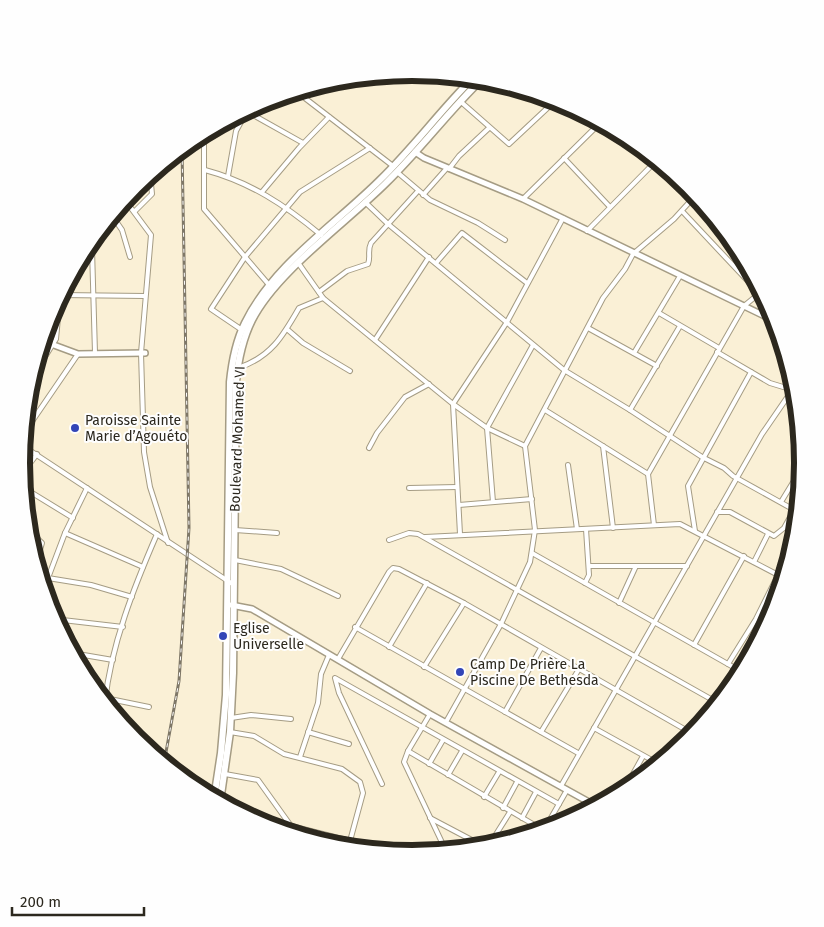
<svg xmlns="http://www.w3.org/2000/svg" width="824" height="927" font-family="'Fira Sans',sans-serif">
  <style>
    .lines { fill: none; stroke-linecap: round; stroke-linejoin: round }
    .minor-casing { stroke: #a59c84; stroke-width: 6 }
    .tertiary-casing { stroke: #a59c84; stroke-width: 8 }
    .primary-casing { stroke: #a59c84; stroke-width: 9 }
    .minor { stroke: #fff; stroke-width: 4 }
    .tertiary { stroke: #fff; stroke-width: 5 }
    .primary { stroke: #fff; stroke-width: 6 }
    .rail-casing { stroke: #7e7767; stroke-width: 3 }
    .rail { stroke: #fefefe; stroke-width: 1; stroke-dasharray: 4; stroke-linecap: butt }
    .poi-dot { fill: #3245b7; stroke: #fefefe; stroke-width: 2 }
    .labels { text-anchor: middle; stroke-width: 4; stroke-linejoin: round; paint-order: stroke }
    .poi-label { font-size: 14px; fill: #2c281e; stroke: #fefefe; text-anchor: start }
    .street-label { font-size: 14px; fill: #2c281e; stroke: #fefefe }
    .rim { fill: none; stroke: #2c281e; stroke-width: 6 }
  </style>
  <rect width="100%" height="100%" fill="#faf0d6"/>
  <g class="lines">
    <g class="minor-casing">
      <g id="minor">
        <path d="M 297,92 L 393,166"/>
        <path d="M 460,101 L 509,144 L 555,101"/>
        <path d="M 246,111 L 303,143"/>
        <path d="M 204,134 L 204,209 L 270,286"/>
        <path d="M 564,158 L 610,207"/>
        <path d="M 449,169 L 459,156 L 489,128"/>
        <path d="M 205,170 C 250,182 285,205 321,235"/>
        <path d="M 397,172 L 430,200 L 478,223 L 505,240"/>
        <path d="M 228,176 L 236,131 L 247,111"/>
        <path d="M 262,192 L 299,148 L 329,117"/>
        <path d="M 423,195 L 447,168"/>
        <path d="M 523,199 L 599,124"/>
        <path d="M 125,200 L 151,235 L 141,353 L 144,452 L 150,487 L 168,543"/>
        <path d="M 365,202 L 388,224 L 564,370 L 630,410 L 702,457 L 724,468 L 733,476 L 798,512"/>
        <path d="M 135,211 L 152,194 L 151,184 L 146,179"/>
        <path d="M 682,211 L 759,293"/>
        <path d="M 113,217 L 122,230 L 130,257"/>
        <path d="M 587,231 L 656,161"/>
        <path d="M 87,247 L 92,249 L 95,353"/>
        <path d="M 436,263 L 462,233 L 527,283"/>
        <path d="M 299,264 L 323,298 L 453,404 L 487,428 L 525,446"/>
        <path d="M 319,292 L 347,271 L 368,264 C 371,257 367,251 371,243 L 418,191"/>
        <path d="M 61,295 L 145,296"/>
        <path d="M 659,313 L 719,348"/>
        <path d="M 588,328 L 657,366"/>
        <path d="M 242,330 L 211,309 L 245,257 L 300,192 L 370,148"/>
        <path d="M 288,330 L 303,343 L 350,371"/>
        <path d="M 375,340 L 429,257"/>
        <path d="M 717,352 L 770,383 L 793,390 L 796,393"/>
        <path d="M 634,353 L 680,276"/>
        <path d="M 238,368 C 271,357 283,336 299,308 L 323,298"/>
        <path d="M 32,378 L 56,339 L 60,297"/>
        <path d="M 545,410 L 648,474"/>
        <path d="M 630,410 L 680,326"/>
        <path d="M 24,433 L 78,354"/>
        <path d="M 23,446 L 234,585"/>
        <path d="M 603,446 L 613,528"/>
        <path d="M 369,448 L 377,433 L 405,397 L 429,384"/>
        <path d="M 568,465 L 577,529"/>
        <path d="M 22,474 L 37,454"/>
        <path d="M 24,488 L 73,518"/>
        <path d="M 409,488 L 457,487"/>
        <path d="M 493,502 L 487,428 L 533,345"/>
        <path d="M 781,502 L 803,466"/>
        <path d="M 459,505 L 532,499"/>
        <path d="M 717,512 L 730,512 L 774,536 L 784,528 L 794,510"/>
        <path d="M 654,525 L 648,474 L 744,306 L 761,292"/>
        <path d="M 28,530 L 42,543 L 36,564"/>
        <path d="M 235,530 L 277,533"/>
        <path d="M 695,531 L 688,486 L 751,372"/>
        <path d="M 65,533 L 143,567"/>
        <path d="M 460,534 L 453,404 L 507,322 L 563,218"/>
        <path d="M 425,537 L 680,524 L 784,578"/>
        <path d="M 389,540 L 409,533 L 418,534 L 718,703"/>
        <path d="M 532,553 L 742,672"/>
        <path d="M 235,560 L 281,569 L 338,596"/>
        <path d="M 754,562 L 768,534"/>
        <path d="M 589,566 L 687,566"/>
        <path d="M 48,578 L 91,585 L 132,597"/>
        <path d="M 42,583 L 48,578 L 65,533 L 87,488"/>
        <path d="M 585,583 L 589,575 L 586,529"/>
        <path d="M 619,603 L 636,566"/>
        <path d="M 54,619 L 123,627"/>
        <path d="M 355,627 L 578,753"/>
        <path d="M 694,645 L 744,556"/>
        <path d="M 389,647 L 427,583"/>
        <path d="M 72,653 L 113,660"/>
        <path d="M 338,659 L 389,572 L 393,568 L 399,569 L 464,603 L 693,734"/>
        <path d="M 728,664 L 756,619 L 778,575"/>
        <path d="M 424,667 L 464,603"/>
        <path d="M 97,692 L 106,693"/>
        <path d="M 105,698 L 149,707"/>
        <path d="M 105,702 C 111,645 134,587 157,534"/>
        <path d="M 505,712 L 541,648"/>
        <path d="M 430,714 L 408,751 L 404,762 L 446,851"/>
        <path d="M 231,718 L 251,715 L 291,719"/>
        <path d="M 446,722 L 501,624 L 530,562 L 535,530 L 525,446 L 603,298 L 625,269 L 633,254 L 674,219 L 695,196"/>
        <path d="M 594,728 L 659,764"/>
        <path d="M 230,732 L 254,736 L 284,754 L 342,769 L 360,782 L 363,793 L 350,841"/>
        <path d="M 308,732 L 349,744"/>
        <path d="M 541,732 L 579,669"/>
        <path d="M 131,734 L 139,736"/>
        <path d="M 408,751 L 543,830"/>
        <path d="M 300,757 L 318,703 L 321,674 L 329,655"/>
        <path d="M 429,764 L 443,740"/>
        <path d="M 225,774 L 258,780 L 291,826 L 394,852"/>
        <path d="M 448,775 L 462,751"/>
        <path d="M 382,784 L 339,693 L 335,678 L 559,804"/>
        <path d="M 561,786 L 762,434 L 795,386"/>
        <path d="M 623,792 L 643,756"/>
        <path d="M 484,797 L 499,772"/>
        <path d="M 503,808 L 517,782"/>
        <path d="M 430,818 L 485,847"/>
        <path d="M 522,818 L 536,792"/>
        <path d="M 544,830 L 567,790"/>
        <path d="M 340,847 L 343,839"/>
        <path d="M 488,847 L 510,812"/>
      </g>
    </g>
    <g class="tertiary-casing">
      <g id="tertiary">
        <path d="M 415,152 L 424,158 L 523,199 L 775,321"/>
        <path d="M 43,341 L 78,354 L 145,353"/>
        <path d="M 231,605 L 252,609 L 430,714 L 596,806"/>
      </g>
    </g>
    <g class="primary-casing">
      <g id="primary">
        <path d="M 214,799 L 221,753 L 226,695 L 230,382 C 232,362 236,341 245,323 C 274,264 335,225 380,180 C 413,148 440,111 472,79"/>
        <path d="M 220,802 L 230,732 L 233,673 L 236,382 C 238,361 242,340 252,320 C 276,272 347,222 386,183 C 420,150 448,112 481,80"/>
      </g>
    </g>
    <use href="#minor" class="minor"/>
    <use href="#tertiary" class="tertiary"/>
    <use href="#primary" class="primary"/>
    <g class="rail-casing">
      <path id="rail" d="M 164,763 L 179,681 L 189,528 L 182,149"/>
    </g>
    <use href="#rail" class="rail"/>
  </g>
  <g class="poi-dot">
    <circle cx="75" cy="428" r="5"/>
    <circle cx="223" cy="636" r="5"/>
    <circle cx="460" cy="672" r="5"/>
  </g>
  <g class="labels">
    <g class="poi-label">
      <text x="85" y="425">Paroisse Sainte<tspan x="85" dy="16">Marie d’Agouéto</tspan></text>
      <text x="233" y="633">Eglise<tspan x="233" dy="16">Universelle</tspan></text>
      <text x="470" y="669">Camp De Prière La<tspan x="470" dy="16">Piscine De Bethesda</tspan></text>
    </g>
    <g class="street-label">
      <text transform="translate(237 439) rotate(-88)" y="5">Boulevard Mohamed VI</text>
    </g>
  </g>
  <path d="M0 0H824V927H0ZM30 463a382 382 0 1 1 764 0a382 382 0 1 1-764 0Z" fill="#fefefe" fill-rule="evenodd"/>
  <path class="rim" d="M30 463a382 382 0 1 1 764 0a382 382 0 1 1-764 0Z"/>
  <path d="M12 907v8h132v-8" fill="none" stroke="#2c281e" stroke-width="2.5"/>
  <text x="20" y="907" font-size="15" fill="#2c281e" stroke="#fefefe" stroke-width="4" paint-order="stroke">200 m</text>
</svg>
